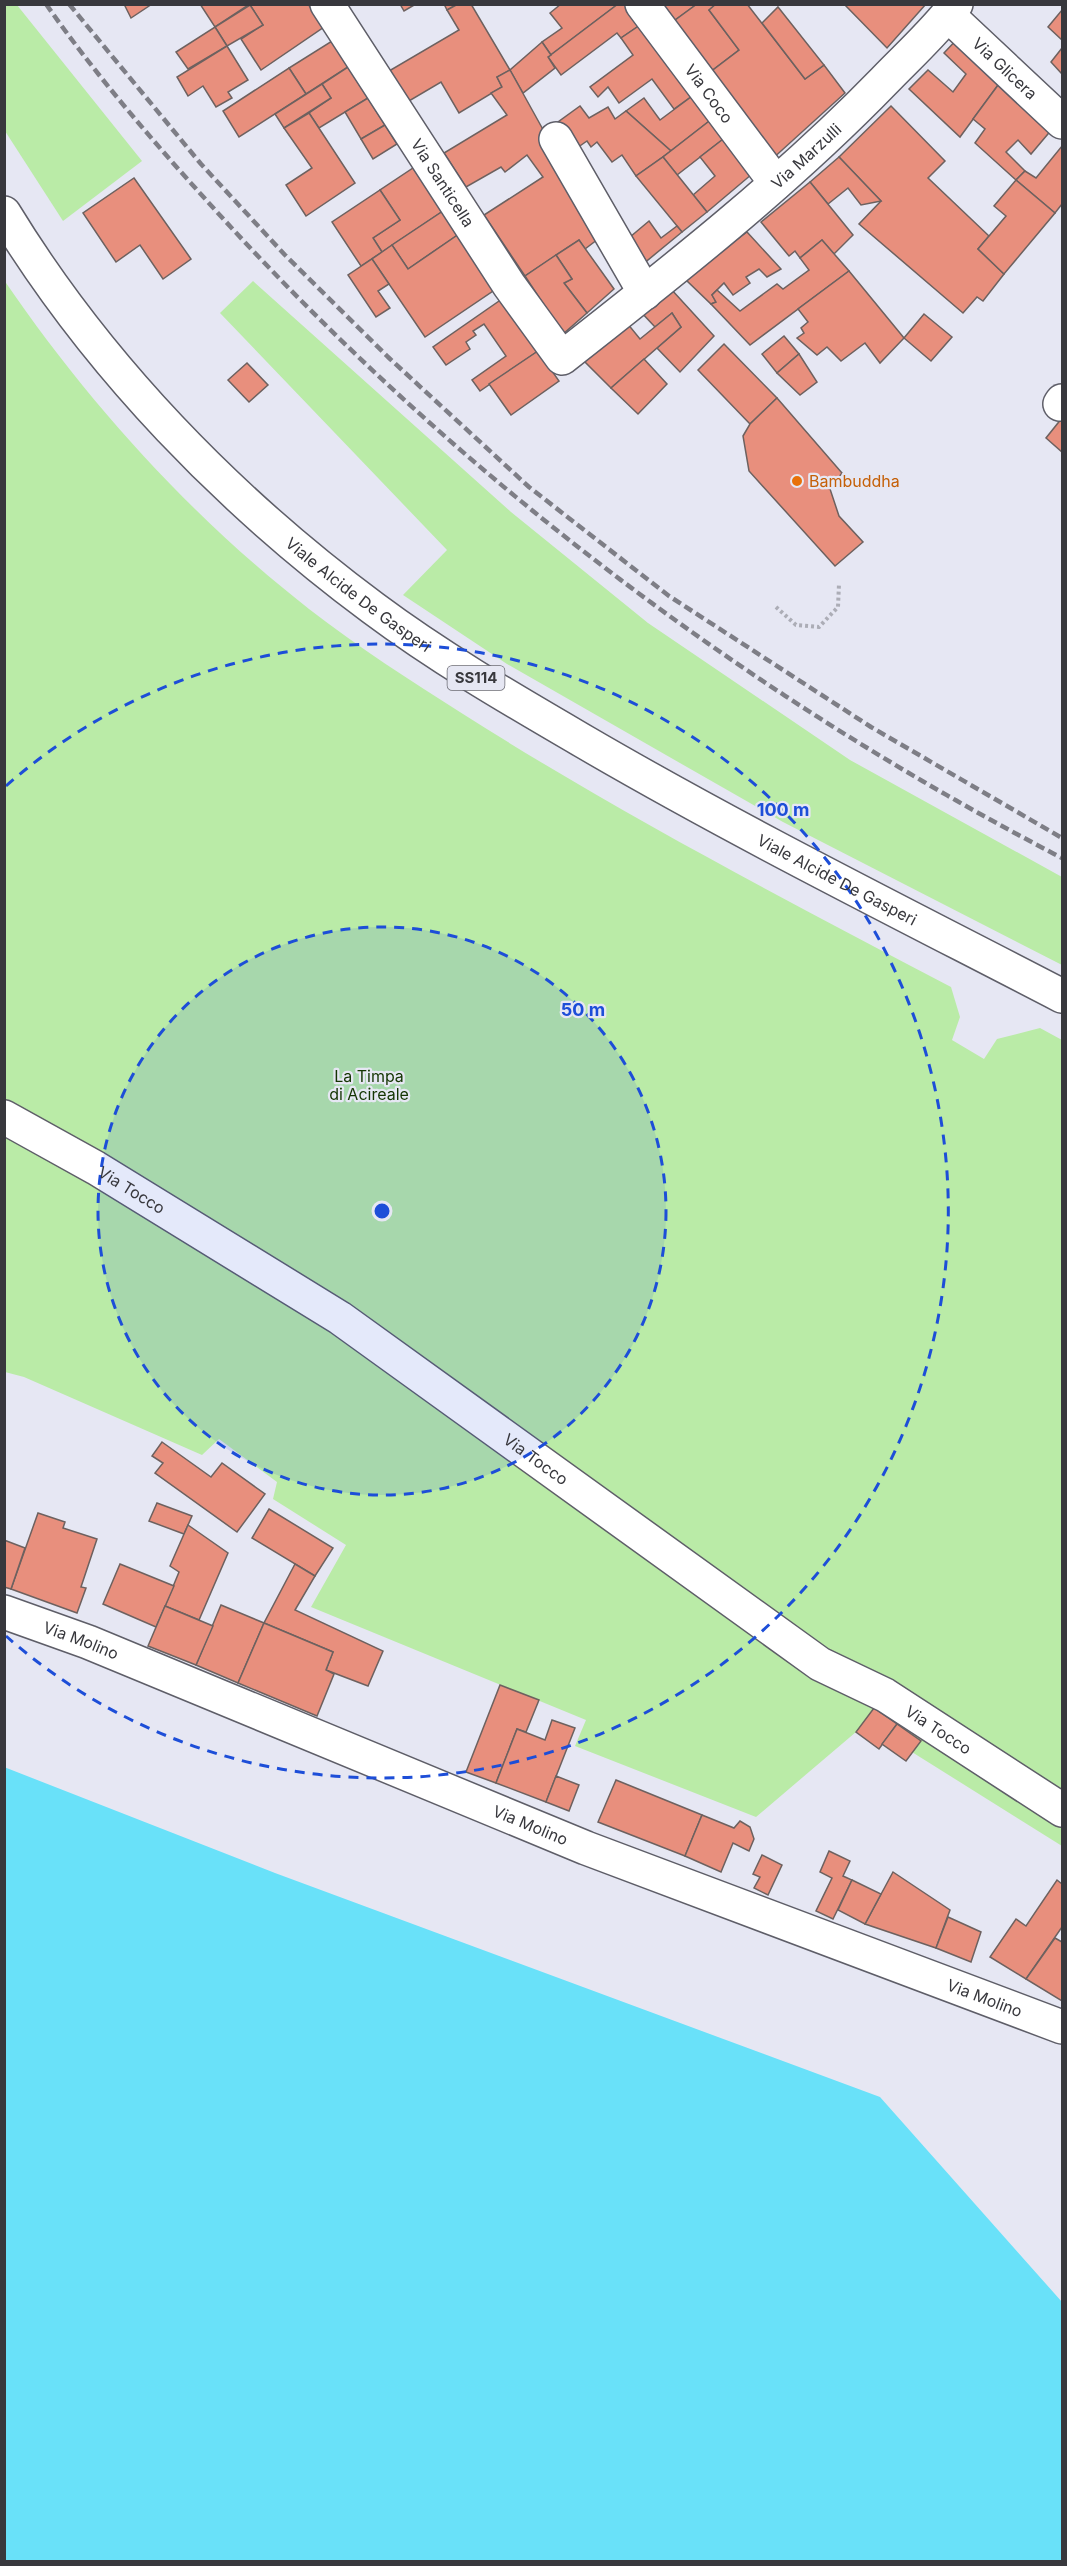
<svg xmlns="http://www.w3.org/2000/svg" width="1067" height="2566" font-family="Inter,sans-serif">
  <style>
    .green { fill: #baeba7 }
    .water { fill: #69e1f9 }
    .building { fill: #e88f7d; stroke: #6d615f; stroke-width: 1.5 }
    .lines { fill: none; stroke-linecap: round; stroke-linejoin: round }
    .minor-casing { stroke: #5e5e68; stroke-width: 36 }
    .major-casing { stroke: #5e5e68; stroke-width: 36 }
    .path { stroke: #acadb6; stroke-width: 4; stroke-dasharray: 3 3; stroke-linecap: butt }
    .minor { stroke: #fff; stroke-width: 33 }
    .major { stroke: #fff; stroke-width: 33 }
    .rail { stroke: #7e7e86; stroke-width: 4.5; stroke-dasharray: 9 4.5; stroke-linecap: butt }
    .ring { fill: none; stroke: #1d4ed8; stroke-width: 3; stroke-dasharray: 10 8 }
    .food-dot { fill: #e8710a; stroke: #e6e7f3; stroke-width: 2 }
    .labels { text-anchor: middle; stroke-width: 4.5; stroke-linejoin: round; paint-order: stroke }
    .shield { fill: #e6e7f3; stroke: #6c6c74; stroke-width: 1.5 }
    .shield-label { font-size: 15px; font-weight: bold; fill: #38383d }
    .street-label { font-size: 16px; fill: #38383d; stroke: #e6e7f3 }
    .food-label { font-size: 16px; fill: #c56008; stroke: #e6e7f3; text-anchor: start }
    .park-label { font-size: 16px; fill: #143502; stroke: #e6e7f3 }
    .centre { fill: #1d4ed8; stroke: #e6e7f3; stroke-width: 3 }
    .ring-label { font-size: 18px; text-anchor: middle; font-weight: bold; fill: #1d4ed8; stroke: #e6e7f3; stroke-width: 4.5; stroke-linejoin: round; paint-order: stroke }
  </style>
  <rect width="100%" height="100%" fill="#e6e7f3"/>
  <g class="green">
    <path d="M 5,4 L 17,5 L 142,161 L 63,221 L 5,131 Z"/>
    <path d="M 4,280 C 88,403 191,517 309,609 C 358,647 411,681 463,714 C 620,814 786,900 951,987 L 960,1017 L 952,1040 L 984,1059 L 997,1039 L 1040,1028 L 1062,1040 L 1062,1846 L 864,1722 L 856,1732 L 756,1817 L 575,1746 L 586,1720 L 311,1607 L 346,1545 L 273,1499 L 277,1482 L 219,1439 L 202,1455 L 24,1377 L 5,1372 Z"/>
    <path d="M 253,281 L 511,512 L 648,623 L 850,760 L 1062,877 L 1062,965 L 783,822 L 507,664 L 403,595 L 447,550 L 220,313 Z"/>
  </g>
  <path class="water" d="M 4,1767 L 275,1873 L 880,2097 L 1062,2302 L 1062,2561 L 5,2561 Z"/>
  <g class="building">
    <path d="M 124,4 L 152,4 L 131,18 Z"/>
    <path d="M 200,4 L 250,4 L 215,27 Z"/>
    <path d="M 308,4 L 324,27 L 261,70 L 241,39 L 263,25 L 250,5 Z"/>
    <path d="M 400,4 L 416,4 L 404,11 Z"/>
    <path d="M 444,4 L 458,4 L 447,10 Z"/>
    <path d="M 458,4 L 471,4 L 510,70 L 497,77 L 502,87 L 459,113 L 441,82 L 409,101 L 389,71 L 459,30 L 447,10 Z"/>
    <path d="M 561,4 L 618,4 L 551,55 L 542,42 L 562,28 L 550,13 Z"/>
    <path d="M 618,4 L 634,4 L 646,21 L 621,38 L 617,33 L 561,75 L 548,57 Z"/>
    <path d="M 651,4 L 697,4 L 667,26 Z"/>
    <path d="M 697,4 L 716,4 L 709,10 L 739,50 L 705,76 L 667,26 Z"/>
    <path d="M 716,4 L 747,4 L 805,79 L 824,65 L 845,93 L 770,161 L 705,76 L 739,50 L 709,10 Z"/>
    <path d="M 844,4 L 926,4 L 887,48 Z"/>
    <path d="M 250,5 L 263,25 L 227,46 L 215,27 Z"/>
    <path d="M 778,7 L 824,65 L 805,79 L 762,23 Z"/>
    <path d="M 1062,10 L 1062,40 L 1048,27 Z"/>
    <path d="M 646,21 L 699,91 L 674,109 L 652,79 L 619,103 L 608,87 L 598,97 L 590,87 L 633,55 L 621,38 Z"/>
    <path d="M 215,27 L 227,46 L 188,69 L 176,52 Z"/>
    <path d="M 961,35 L 1004,77 L 960,137 L 909,89 L 928,70 L 953,92 L 966,74 L 944,53 Z"/>
    <path d="M 332,41 L 348,67 L 306,94 L 289,68 Z"/>
    <path d="M 542,42 L 551,55 L 548,57 L 555,68 L 523,93 L 510,70 Z"/>
    <path d="M 227,46 L 248,80 L 228,92 L 232,98 L 216,107 L 203,86 L 188,96 L 177,77 Z"/>
    <path d="M 1062,48 L 1062,74 L 1051,62 Z"/>
    <path d="M 348,67 L 368,98 L 319,128 L 309,113 L 331,98 L 322,84 Z"/>
    <path d="M 289,68 L 306,94 L 239,137 L 223,111 Z"/>
    <path d="M 510,70 L 602,236 L 585,249 L 579,240 L 525,276 L 484,215 L 543,177 L 527,155 L 505,172 L 501,167 L 466,187 L 444,153 L 507,115 L 491,93 L 502,87 L 497,77 Z"/>
    <path d="M 1004,77 L 1053,128 L 1031,154 L 1018,140 L 1006,152 L 1025,171 L 1016,180 L 975,143 L 985,129 L 973,119 Z"/>
    <path d="M 322,84 L 331,98 L 284,128 L 275,114 Z"/>
    <path d="M 699,91 L 717,115 L 671,151 L 626,111 L 644,98 L 660,120 Z"/>
    <path d="M 368,98 L 385,125 L 361,139 L 345,112 Z"/>
    <path d="M 580,106 L 589,118 L 608,107 L 615,119 L 626,111 L 671,151 L 636,176 L 622,155 L 612,162 L 597,142 L 591,147 L 587,141 L 574,150 L 558,122 Z"/>
    <path d="M 891,106 L 945,161 L 928,178 L 989,236 L 978,249 L 1004,274 L 983,301 L 977,297 L 963,313 L 859,224 L 881,201 L 839,157 Z"/>
    <path d="M 309,113 L 355,183 L 306,216 L 286,185 L 312,168 L 284,128 Z"/>
    <path d="M 717,115 L 731,133 L 677,175 L 663,157 Z"/>
    <path d="M 385,125 L 397,144 L 373,159 L 361,139 Z"/>
    <path d="M 731,133 L 758,169 L 707,212 L 693,195 L 715,176 L 700,157 Z"/>
    <path d="M 1062,146 L 1062,204 L 1055,213 L 1016,180 L 1025,171 L 1036,178 Z"/>
    <path d="M 663,157 L 707,212 L 682,232 L 636,176 Z"/>
    <path d="M 839,157 L 881,201 L 861,205 L 848,188 L 828,204 L 810,182 Z"/>
    <path d="M 413,168 L 443,211 L 382,252 L 373,238 L 400,220 L 380,190 Z"/>
    <path d="M 134,178 L 191,259 L 163,279 L 140,245 L 116,262 L 83,213 Z"/>
    <path d="M 1016,180 L 1055,213 L 1004,274 L 978,249 L 1006,216 L 994,206 Z"/>
    <path d="M 810,182 L 853,235 L 834,254 L 822,240 L 800,258 L 795,251 L 789,256 L 761,222 Z"/>
    <path d="M 380,190 L 400,220 L 373,238 L 382,252 L 361,266 L 332,222 Z"/>
    <path d="M 443,211 L 459,234 L 408,269 L 392,245 Z"/>
    <path d="M 649,221 L 661,238 L 677,226 L 682,232 L 637,269 L 623,243 Z"/>
    <path d="M 747,232 L 781,269 L 767,277 L 759,269 L 746,277 L 750,283 L 733,295 L 724,283 L 712,295 L 716,302 L 711,304 L 684,278 Z"/>
    <path d="M 459,234 L 496,289 L 425,337 L 372,259 L 392,245 L 408,269 Z"/>
    <path d="M 579,240 L 614,289 L 587,313 L 564,283 L 572,279 L 556,255 Z"/>
    <path d="M 822,240 L 849,271 L 750,345 L 711,304 L 716,302 L 712,295 L 717,290 L 740,311 L 777,284 L 783,289 L 809,270 L 800,258 Z"/>
    <path d="M 556,255 L 572,279 L 564,283 L 587,313 L 563,334 L 525,276 Z"/>
    <path d="M 372,259 L 389,284 L 378,291 L 390,308 L 376,317 L 348,275 Z"/>
    <path d="M 849,271 L 904,338 L 880,363 L 865,343 L 841,361 L 827,347 L 817,355 L 797,338 L 804,333 L 801,328 L 808,322 L 798,309 Z"/>
    <path d="M 671,289 L 714,336 L 680,372 L 657,348 L 681,327 L 672,313 L 655,327 L 641,312 Z"/>
    <path d="M 502,299 L 538,351 L 480,391 L 472,380 L 506,356 L 484,324 L 473,331 L 476,335 L 466,342 L 470,349 L 446,365 L 433,347 Z"/>
    <path d="M 672,313 L 681,327 L 611,388 L 582,359 L 627,323 L 640,339 Z"/>
    <path d="M 924,314 L 952,337 L 931,361 L 904,338 Z"/>
    <path d="M 784,336 L 799,354 L 777,373 L 762,354 Z"/>
    <path d="M 724,344 L 777,398 L 750,424 L 698,370 Z"/>
    <path d="M 538,351 L 559,381 L 511,415 L 489,384 Z"/>
    <path d="M 799,354 L 817,382 L 800,395 L 777,373 Z"/>
    <path d="M 644,359 L 667,384 L 638,414 L 611,388 Z"/>
    <path d="M 247,363 L 268,385 L 249,402 L 228,380 Z"/>
    <path d="M 777,398 L 842,473 L 830,489 L 839,516 L 863,542 L 835,566 L 749,471 L 743,436 L 750,424 Z"/>
    <path d="M 1062,418 L 1062,452 L 1046,438 Z"/>
    <path d="M 162,1442 L 211,1477 L 222,1463 L 265,1494 L 237,1532 L 155,1473 L 163,1463 L 152,1456 Z"/>
    <path d="M 157,1503 L 192,1516 L 184,1534 L 149,1521 Z"/>
    <path d="M 269,1509 L 333,1548 L 315,1576 L 252,1538 Z"/>
    <path d="M 38,1513 L 65,1522 L 63,1528 L 97,1539 L 81,1587 L 86,1588 L 77,1613 L 11,1589 Z"/>
    <path d="M 188,1525 L 228,1553 L 199,1620 L 165,1606 L 179,1572 L 170,1566 Z"/>
    <path d="M 4,1540 L 25,1548 L 11,1589 L 4,1587 Z"/>
    <path d="M 120,1564 L 174,1586 L 156,1627 L 103,1604 Z"/>
    <path d="M 295,1564 L 315,1576 L 295,1610 L 383,1651 L 368,1686 L 326,1670 L 333,1652 L 264,1623 Z"/>
    <path d="M 221,1605 L 264,1623 L 238,1683 L 196,1665 Z"/>
    <path d="M 165,1606 L 213,1626 L 196,1665 L 148,1646 Z"/>
    <path d="M 264,1623 L 333,1652 L 326,1670 L 334,1674 L 317,1716 L 238,1683 Z"/>
    <path d="M 500,1685 L 539,1700 L 526,1732 L 517,1729 L 496,1783 L 466,1772 Z"/>
    <path d="M 874,1708 L 897,1724 L 879,1749 L 856,1732 Z"/>
    <path d="M 552,1720 L 575,1728 L 546,1802 L 496,1783 L 517,1729 L 545,1740 Z"/>
    <path d="M 897,1724 L 921,1741 L 906,1761 L 882,1744 Z"/>
    <path d="M 556,1776 L 579,1785 L 569,1811 L 546,1802 Z"/>
    <path d="M 616,1780 L 702,1815 L 685,1856 L 598,1822 Z"/>
    <path d="M 702,1815 L 734,1828 L 740,1821 L 750,1827 L 754,1839 L 749,1851 L 733,1843 L 721,1872 L 685,1856 Z"/>
    <path d="M 829,1851 L 850,1861 L 843,1876 L 852,1880 L 833,1919 L 816,1911 L 832,1878 L 820,1872 Z"/>
    <path d="M 762,1855 L 782,1865 L 768,1895 L 754,1888 L 760,1877 L 753,1874 Z"/>
    <path d="M 893,1872 L 950,1910 L 936,1948 L 865,1924 Z"/>
    <path d="M 852,1880 L 881,1894 L 865,1924 L 838,1910 Z"/>
    <path d="M 1057,1880 L 1062,1884 L 1062,1927 L 1026,1979 L 990,1957 L 1016,1919 L 1026,1926 Z"/>
    <path d="M 948,1917 L 981,1932 L 971,1962 L 936,1948 Z"/>
    <path d="M 1055,1938 L 1062,1942 L 1062,2001 L 1026,1979 Z"/>
  </g>
  <g class="lines">
    <g class="minor-casing">
      <g id="minor">
        <path id="s1" d="M 327,4 L 509,285 L 562,358 C 673,271 785,183 884,81 C 908,56 935,32 956,4"/>
        <path id="s2" d="M 642,4 L 776,183"/>
        <path id="s3" d="M 948,15 L 1062,122"/>
        <path d="M 556,139 L 645,293"/>
        <path d="M 1060,404 L 1062,401"/>
        <path id="s4" d="M 4,1117 L 96,1168 L 340,1318 L 820,1664 L 885,1695 L 1062,1810"/>
        <path id="s5" d="M 4,1612 L 88,1642 L 586,1848 L 1062,2027"/>
      </g>
    </g>
    <g class="major-casing">
      <g id="major">
        <path id="s6" d="M 4,213 C 98,367 229,501 373,608 C 440,658 511,699 583,741 C 739,832 902,913 1062,996"/>
      </g>
    </g>
    <path class="path" d="M 776,607 L 796,625 L 819,627 L 838,607 L 839,584"/>
    <use href="#minor" class="minor"/>
    <use href="#major" class="major"/>
    <g class="rail">
      <path d="M 46,4 C 97,77 157,146 217,212 C 457,476 746,694 1062,858"/>
      <path d="M 69,4 L 201,164 L 285,255 L 388,357 L 529,487 L 669,596 L 871,727 L 1062,838"/>
    </g>
  </g>
  <circle cx="382" cy="1211" r="284" fill="#1d4ed8" fill-opacity=".12"/>
  <g class="ring">
    <circle cx="382" cy="1211" r="284"/>
    <path d="M6 786A567 567 0 1 1 6 1636"/>
  </g>
  <circle class="food-dot" cx="797" cy="481" r="6"/>
  <g class="labels">
    <rect class="shield" x="447.5" y="666" width="57" height="24" rx="4.5"/>
    <g class="shield-label">
      <text x="476" y="683">SS114</text>
    </g>
    <g class="street-label">
      <text dy="6" stroke="none"><textPath href="#s3" startOffset="78">Via Glicera</textPath></text>
      <text dy="6" stroke="none"><textPath href="#s2" startOffset="112">Via Coco</textPath></text>
      <text dy="6" stroke="none"><textPath href="#s1" startOffset="742">Via Marzulli</textPath></text>
      <text dy="6" stroke="none"><textPath href="#s1" startOffset="213">Via Santicella</textPath></text>
      <text dy="6" stroke="none"><textPath href="#s6" startOffset="524">Viale Alcide De Gasperi</textPath></text>
      <text dy="6" stroke="none"><textPath href="#s6" startOffset="1082">Viale Alcide De Gasperi</textPath></text>
      <text dy="6" stroke="none"><textPath href="#s4" startOffset="147">Via Tocco</textPath></text>
      <text dy="6" stroke="none"><textPath href="#s4" startOffset="633">Via Tocco</textPath></text>
      <text dy="6" stroke="none"><textPath href="#s5" startOffset="82">Via Molino</textPath></text>
      <text dy="6" stroke="none"><textPath href="#s4" startOffset="1119">Via Tocco</textPath></text>
      <text dy="6" stroke="none"><textPath href="#s5" startOffset="568">Via Molino</textPath></text>
      <text dy="6" stroke="none"><textPath href="#s5" startOffset="1054">Via Molino</textPath></text>
    </g>
    <g class="food-label">
      <text x="809" y="487">Bambuddha</text>
    </g>
    <g class="park-label">
      <text x="369" y="1082">La Timpa<tspan x="369" dy="18">di Acireale</tspan></text>
    </g>
  </g>
  <circle cx="382" cy="1211" r="9" class="centre"/>
  <g class="ring-label">
    <text x="783" y="816">100 m</text>
    <text x="583" y="1016">50 m</text>
  </g>
  <rect width="1067" height="2566" fill="none" stroke="#38383d" stroke-width="12"/>
</svg>
